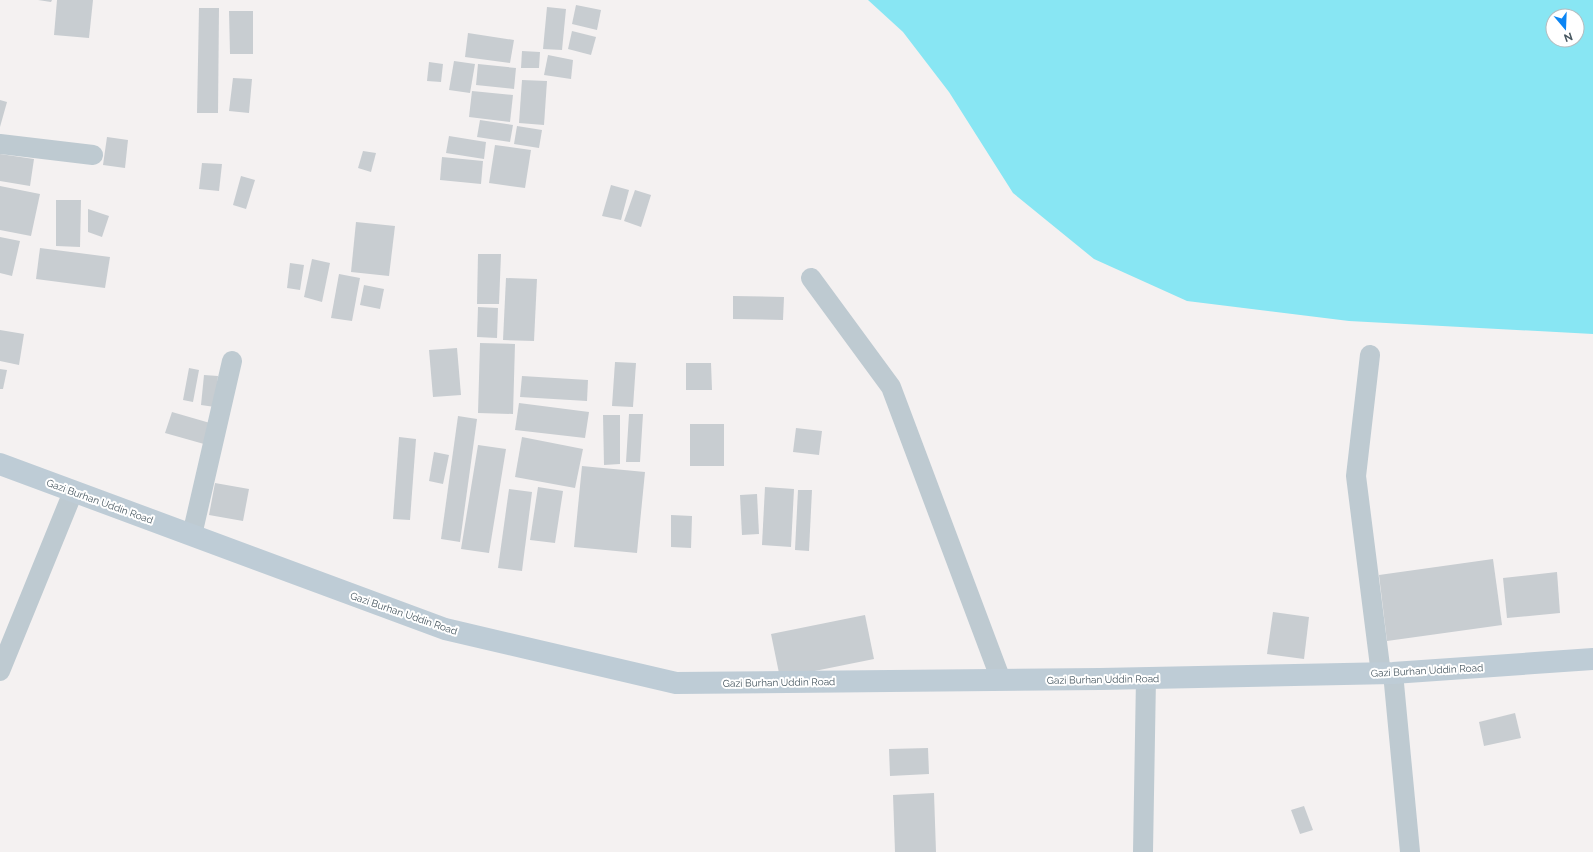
<svg xmlns="http://www.w3.org/2000/svg" width="1593" height="852" font-family="Raleway,sans-serif">
  <style>
    .water { fill: #88e6f3; fill-rule: evenodd }
    .building { fill: #c8cdd1 }
    .lines { fill: none; stroke-linecap: round; stroke-linejoin: round }
    .street { stroke: #becad1; stroke-width: 20 }
    .secondary { stroke: #beccd6; stroke-width: 22 }
    .labels { text-anchor: middle; stroke-width: 4; stroke-linejoin: round; paint-order: stroke }
    .street-label { font-size: 10px; fill: #475760; stroke: #fff }
  </style>
  <rect width="100%" height="100%" fill="#f4f1f1"/>
  <path class="water" d="M 868,0 L 1593,0 L 1593,334 L 1349,321 L 1187,301 L 1094,259 L 1013,193 L 949,92 L 903,32 ZM 1553,16 L 1577,16 L 1577,40 L 1553,40 Z"/>
  <g class="building">
    <path d="M 38,0 L 52,0 L 51,2 Z"/>
    <path d="M 57,0 L 93,0 L 89,38 L 54,35 Z"/>
    <path d="M 576,5 L 601,10 L 597,30 L 572,24 Z"/>
    <path d="M 547,7 L 566,9 L 562,50 L 543,49 Z"/>
    <path d="M 199,8 L 219,8 L 218,113 L 197,113 Z"/>
    <path d="M 229,11 L 253,11 L 253,54 L 230,54 Z"/>
    <path d="M 572,31 L 596,37 L 591,55 L 568,49 Z"/>
    <path d="M 468,33 L 514,40 L 510,63 L 465,57 Z"/>
    <path d="M 522,51 L 540,52 L 539,68 L 521,68 Z"/>
    <path d="M 548,55 L 573,60 L 571,79 L 544,75 Z"/>
    <path d="M 454,61 L 475,64 L 470,93 L 449,90 Z"/>
    <path d="M 429,62 L 443,64 L 441,82 L 427,81 Z"/>
    <path d="M 478,64 L 516,68 L 514,89 L 476,85 Z"/>
    <path d="M 233,78 L 252,79 L 249,113 L 229,111 Z"/>
    <path d="M 522,80 L 547,81 L 544,125 L 519,123 Z"/>
    <path d="M 472,91 L 513,95 L 510,122 L 469,117 Z"/>
    <path d="M 0,100 L 7,102 L 0,127 Z"/>
    <path d="M 480,120 L 513,125 L 510,142 L 477,137 Z"/>
    <path d="M 517,126 L 542,130 L 539,148 L 514,144 Z"/>
    <path d="M 449,136 L 486,142 L 484,159 L 446,153 Z"/>
    <path d="M 107,137 L 128,140 L 125,168 L 103,165 Z"/>
    <path d="M 495,145 L 531,150 L 525,188 L 489,183 Z"/>
    <path d="M 363,151 L 376,153 L 371,172 L 358,168 Z"/>
    <path d="M 0,154 L 34,159 L 30,186 L 0,181 Z"/>
    <path d="M 442,157 L 483,161 L 481,184 L 440,180 Z"/>
    <path d="M 202,163 L 222,164 L 219,191 L 199,189 Z"/>
    <path d="M 241,176 L 255,180 L 246,209 L 233,205 Z"/>
    <path d="M 611,185 L 629,190 L 621,220 L 602,216 Z"/>
    <path d="M 0,186 L 40,194 L 31,236 L 0,230 Z"/>
    <path d="M 635,190 L 651,195 L 641,227 L 624,221 Z"/>
    <path d="M 56,200 L 81,200 L 80,247 L 56,246 Z"/>
    <path d="M 88,209 L 109,216 L 102,237 L 88,232 Z"/>
    <path d="M 356,222 L 395,226 L 389,276 L 351,272 Z"/>
    <path d="M 0,237 L 20,241 L 12,276 L 0,273 Z"/>
    <path d="M 40,248 L 110,257 L 105,288 L 36,279 Z"/>
    <path d="M 478,254 L 501,254 L 499,304 L 477,304 Z"/>
    <path d="M 312,259 L 330,263 L 322,302 L 304,297 Z"/>
    <path d="M 290,263 L 304,265 L 300,290 L 287,288 Z"/>
    <path d="M 339,274 L 360,278 L 352,321 L 331,318 Z"/>
    <path d="M 506,278 L 537,279 L 534,341 L 503,340 Z"/>
    <path d="M 364,285 L 384,289 L 380,309 L 360,305 Z"/>
    <path d="M 733,296 L 784,297 L 783,320 L 733,319 Z"/>
    <path d="M 478,307 L 498,308 L 497,338 L 477,337 Z"/>
    <path d="M 0,330 L 24,334 L 19,365 L 0,361 Z"/>
    <path d="M 480,343 L 515,344 L 513,414 L 478,413 Z"/>
    <path d="M 457,348 L 461,395 L 433,397 L 429,350 Z"/>
    <path d="M 615,362 L 636,363 L 633,407 L 612,406 Z"/>
    <path d="M 686,363 L 711,363 L 712,390 L 686,390 Z"/>
    <path d="M 189,368 L 199,370 L 193,402 L 183,400 Z"/>
    <path d="M 0,369 L 7,370 L 3,389 L 0,389 Z"/>
    <path d="M 204,375 L 218,376 L 215,407 L 201,405 Z"/>
    <path d="M 522,376 L 588,380 L 587,401 L 520,397 Z"/>
    <path d="M 519,403 L 589,412 L 585,438 L 515,430 Z"/>
    <path d="M 172,412 L 210,423 L 204,444 L 165,433 Z"/>
    <path d="M 629,414 L 643,414 L 640,462 L 626,462 Z"/>
    <path d="M 603,415 L 620,415 L 620,464 L 604,465 Z"/>
    <path d="M 458,416 L 477,419 L 460,542 L 441,539 Z"/>
    <rect x="690" y="424" width="34" height="42"/>
    <path d="M 796,428 L 822,431 L 819,455 L 793,452 Z"/>
    <path d="M 399,437 L 416,439 L 410,520 L 393,519 Z"/>
    <path d="M 522,437 L 583,449 L 575,488 L 515,477 Z"/>
    <path d="M 478,445 L 506,449 L 489,553 L 461,549 Z"/>
    <path d="M 434,452 L 449,455 L 443,484 L 429,481 Z"/>
    <path d="M 582,466 L 645,472 L 637,553 L 574,547 Z"/>
    <path d="M 215,483 L 249,489 L 243,521 L 209,515 Z"/>
    <path d="M 538,487 L 563,491 L 555,543 L 530,540 Z"/>
    <path d="M 765,487 L 794,489 L 791,547 L 762,545 Z"/>
    <path d="M 509,489 L 532,492 L 522,571 L 498,568 Z"/>
    <path d="M 798,490 L 812,490 L 809,551 L 795,550 Z"/>
    <path d="M 757,494 L 759,534 L 742,535 L 740,495 Z"/>
    <path d="M 671,515 L 692,516 L 691,548 L 671,547 Z"/>
    <path d="M 1493,559 L 1502,625 L 1387,641 L 1379,575 Z"/>
    <path d="M 1557,572 L 1560,613 L 1507,618 L 1503,578 Z"/>
    <path d="M 1273,612 L 1309,617 L 1304,659 L 1267,654 Z"/>
    <path d="M 865,615 L 874,659 L 780,678 L 771,634 Z"/>
    <path d="M 1515,713 L 1521,738 L 1484,746 L 1479,722 Z"/>
    <path d="M 928,748 L 929,774 L 890,776 L 889,749 Z"/>
    <path d="M 934,793 L 936,852 L 895,852 L 893,795 Z"/>
    <path d="M 1304,806 L 1313,830 L 1300,834 L 1291,810 Z"/>
  </g>
  <g class="lines">
    <g class="street">
      <path d="M 0,144 L 93,155"/>
      <path d="M 811,278 L 891,387 L 1001,680"/>
      <path d="M 1370,355 L 1356,476 L 1381,674"/>
      <path d="M 192,535 L 232,361"/>
      <path d="M 0,671 L 73,492"/>
      <path d="M 1393,673 L 1410,852"/>
      <path d="M 1143,852 L 1146,678"/>
    </g>
    <path class="secondary" d="M 0,464 L 445,629 L 676,683 L 1100,679 L 1393,673 L 1593,659"/>
  </g>
  <g class="labels">
    <g class="street-label">
      <text transform="translate(100 501) rotate(20)" y="4">Gazi Burhan Uddin Road</text>
      <text transform="translate(404 613) rotate(19)" y="4">Gazi Burhan Uddin Road</text>
      <text transform="translate(1427 670) rotate(-3)" y="4">Gazi Burhan Uddin Road</text>
      <text transform="translate(1103 679) rotate(-1)" y="4">Gazi Burhan Uddin Road</text>
      <text transform="translate(779 682) rotate(-1)" y="4">Gazi Burhan Uddin Road</text>
    </g>
  </g>
  <g transform="translate(1565 28) rotate(161)"><circle r="19" fill="#ffffff" stroke="#b5bcbf"/>
  <path d="M0-3L7 15L0 10L-7 15Z" fill="#0b85f4"/>
  <text y="-6" font-size="11" font-weight="bold" text-anchor="middle" fill="#475760">N</text>
  </g>
</svg>
